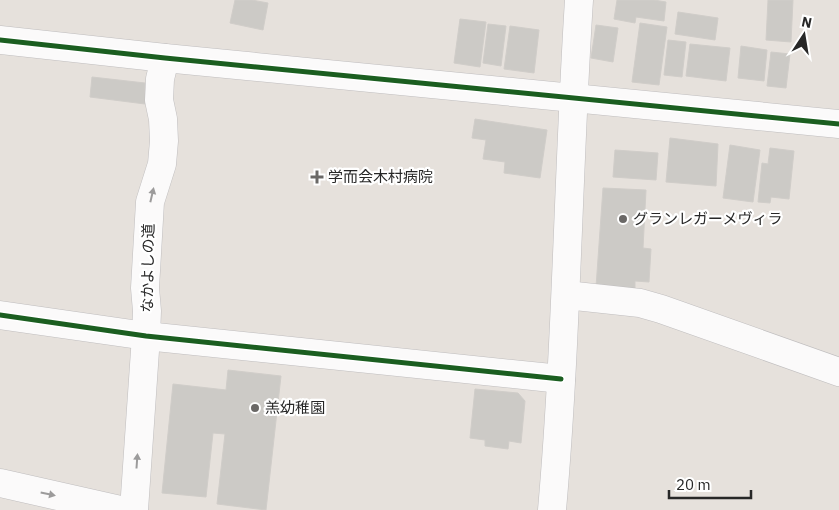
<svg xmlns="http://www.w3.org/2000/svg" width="839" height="510" font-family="'IBM Plex Sans','Noto Sans JP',sans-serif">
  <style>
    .building { fill: #cccac6; stroke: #d0cdc9 }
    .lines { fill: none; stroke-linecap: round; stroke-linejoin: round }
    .minor-casing { stroke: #bfbdbe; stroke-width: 29 }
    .minor { stroke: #fbfafa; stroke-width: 28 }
    .cycleway-casing { stroke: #fff; stroke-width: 8 }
    .cycleway { stroke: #1b5e20; stroke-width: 5 }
    .oneway { fill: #9c9b9b }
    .poi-dot { fill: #6a6866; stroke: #fff; stroke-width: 2 }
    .labels { text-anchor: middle; stroke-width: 4.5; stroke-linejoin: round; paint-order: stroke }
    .poi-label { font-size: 15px; fill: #272727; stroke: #fff; text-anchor: start }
    .street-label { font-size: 15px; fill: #272727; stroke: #fff }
  </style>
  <rect width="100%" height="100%" fill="#e6e1dc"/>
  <g class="building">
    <path d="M 235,0 L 252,0 L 268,3 L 263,30 L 230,23 Z"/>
    <path d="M 617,0 L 654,0 L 666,2 L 664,21 L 636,17 L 635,23 L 614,19 Z"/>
    <path d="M 768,0 L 793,0 L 791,42 L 766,40 Z"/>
    <path d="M 678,12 L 718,18 L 715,40 L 675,34 Z"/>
    <path d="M 460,19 L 486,22 L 480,67 L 454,63 Z"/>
    <path d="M 640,23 L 667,27 L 659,85 L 632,82 Z"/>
    <path d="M 488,24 L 506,26 L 501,66 L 483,63 Z"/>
    <path d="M 596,25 L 618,28 L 613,62 L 591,58 Z"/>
    <path d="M 510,26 L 539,30 L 534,73 L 504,69 Z"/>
    <path d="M 668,40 L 686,42 L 682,77 L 664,75 Z"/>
    <path d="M 690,44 L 730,48 L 726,81 L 686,76 Z"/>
    <path d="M 741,46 L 767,50 L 764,81 L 738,78 Z"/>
    <path d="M 771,52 L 790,54 L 786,88 L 767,86 Z"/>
    <path d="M 92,77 L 145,83 L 145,104 L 90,97 Z"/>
    <path d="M 475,119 L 547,130 L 540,178 L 504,173 L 505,162 L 483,159 L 486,140 L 472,138 Z"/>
    <path d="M 670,138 L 718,144 L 716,186 L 666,182 Z"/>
    <path d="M 730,145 L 760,150 L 753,202 L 723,198 Z"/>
    <path d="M 770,148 L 794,151 L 789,199 L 771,197 L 770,203 L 758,202 L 762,163 L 768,164 Z"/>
    <path d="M 615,150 L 658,153 L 656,180 L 613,177 Z"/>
    <path d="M 603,188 L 646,190 L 643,248 L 651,249 L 649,282 L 635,281 L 635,290 L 596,287 Z"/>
    <path d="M 228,370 L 281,376 L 266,510 L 217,504 L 225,434 L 213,433 L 206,497 L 162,493 L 173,384 L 226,390 Z"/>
    <path d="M 475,389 L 518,393 L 525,401 L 521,443 L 509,441 L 508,449 L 485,446 L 485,440 L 470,438 Z"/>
  </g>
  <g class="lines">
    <g class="minor-casing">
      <g id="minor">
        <path d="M 0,40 L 165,58 L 839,124"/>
        <path d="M 566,295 L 640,303 L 661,309 L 839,372"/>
        <path d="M 0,315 L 146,336 L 561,379"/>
        <path d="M 0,483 L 120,510"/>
        <path d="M 134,510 L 146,336 L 147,311 L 145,288 L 150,202 L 162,164 L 164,141 L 163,119 L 159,100 L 160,79 L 165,58"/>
        <path d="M 552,510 C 567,340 568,170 579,0"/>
      </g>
    </g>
    <use href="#minor" class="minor"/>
    <g class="cycleway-casing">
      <g id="cycleway">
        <path d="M 0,40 L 165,58 L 839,124"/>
        <path d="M 0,315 L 146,336 L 561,379"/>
      </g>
    </g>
    <use href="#cycleway" class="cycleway"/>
  </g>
  <defs><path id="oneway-solid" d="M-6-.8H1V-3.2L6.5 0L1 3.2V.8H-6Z" transform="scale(1.25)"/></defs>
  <g class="oneway">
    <use href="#oneway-solid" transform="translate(152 195) rotate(-77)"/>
    <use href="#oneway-solid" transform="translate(137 461) rotate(-86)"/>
    <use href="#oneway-solid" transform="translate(48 494) rotate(12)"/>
  </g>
  <g class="poi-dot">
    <path d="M314.5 169.5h5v5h5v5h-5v5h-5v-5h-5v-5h5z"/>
    <circle cx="623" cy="219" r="5"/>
    <circle cx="255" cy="408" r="5"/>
  </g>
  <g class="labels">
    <g class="poi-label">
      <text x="328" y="182">学而会木村病院</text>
      <text x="633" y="224">グランレガーメヴィラ</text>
      <text x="265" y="413">羔幼稚園</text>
    </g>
    <g class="street-label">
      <text transform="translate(148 268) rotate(-89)" y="5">なかよしの道</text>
    </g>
  </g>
  <g transform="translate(804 35) rotate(12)" stroke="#ffffff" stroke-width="4" paint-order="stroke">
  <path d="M0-4L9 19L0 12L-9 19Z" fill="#272727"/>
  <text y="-8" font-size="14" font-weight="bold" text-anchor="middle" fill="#272727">N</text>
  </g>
  <path d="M669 490v8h82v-8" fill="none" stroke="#272727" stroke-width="2.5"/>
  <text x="676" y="490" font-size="15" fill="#272727" stroke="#ffffff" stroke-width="4" paint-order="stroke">20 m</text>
</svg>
